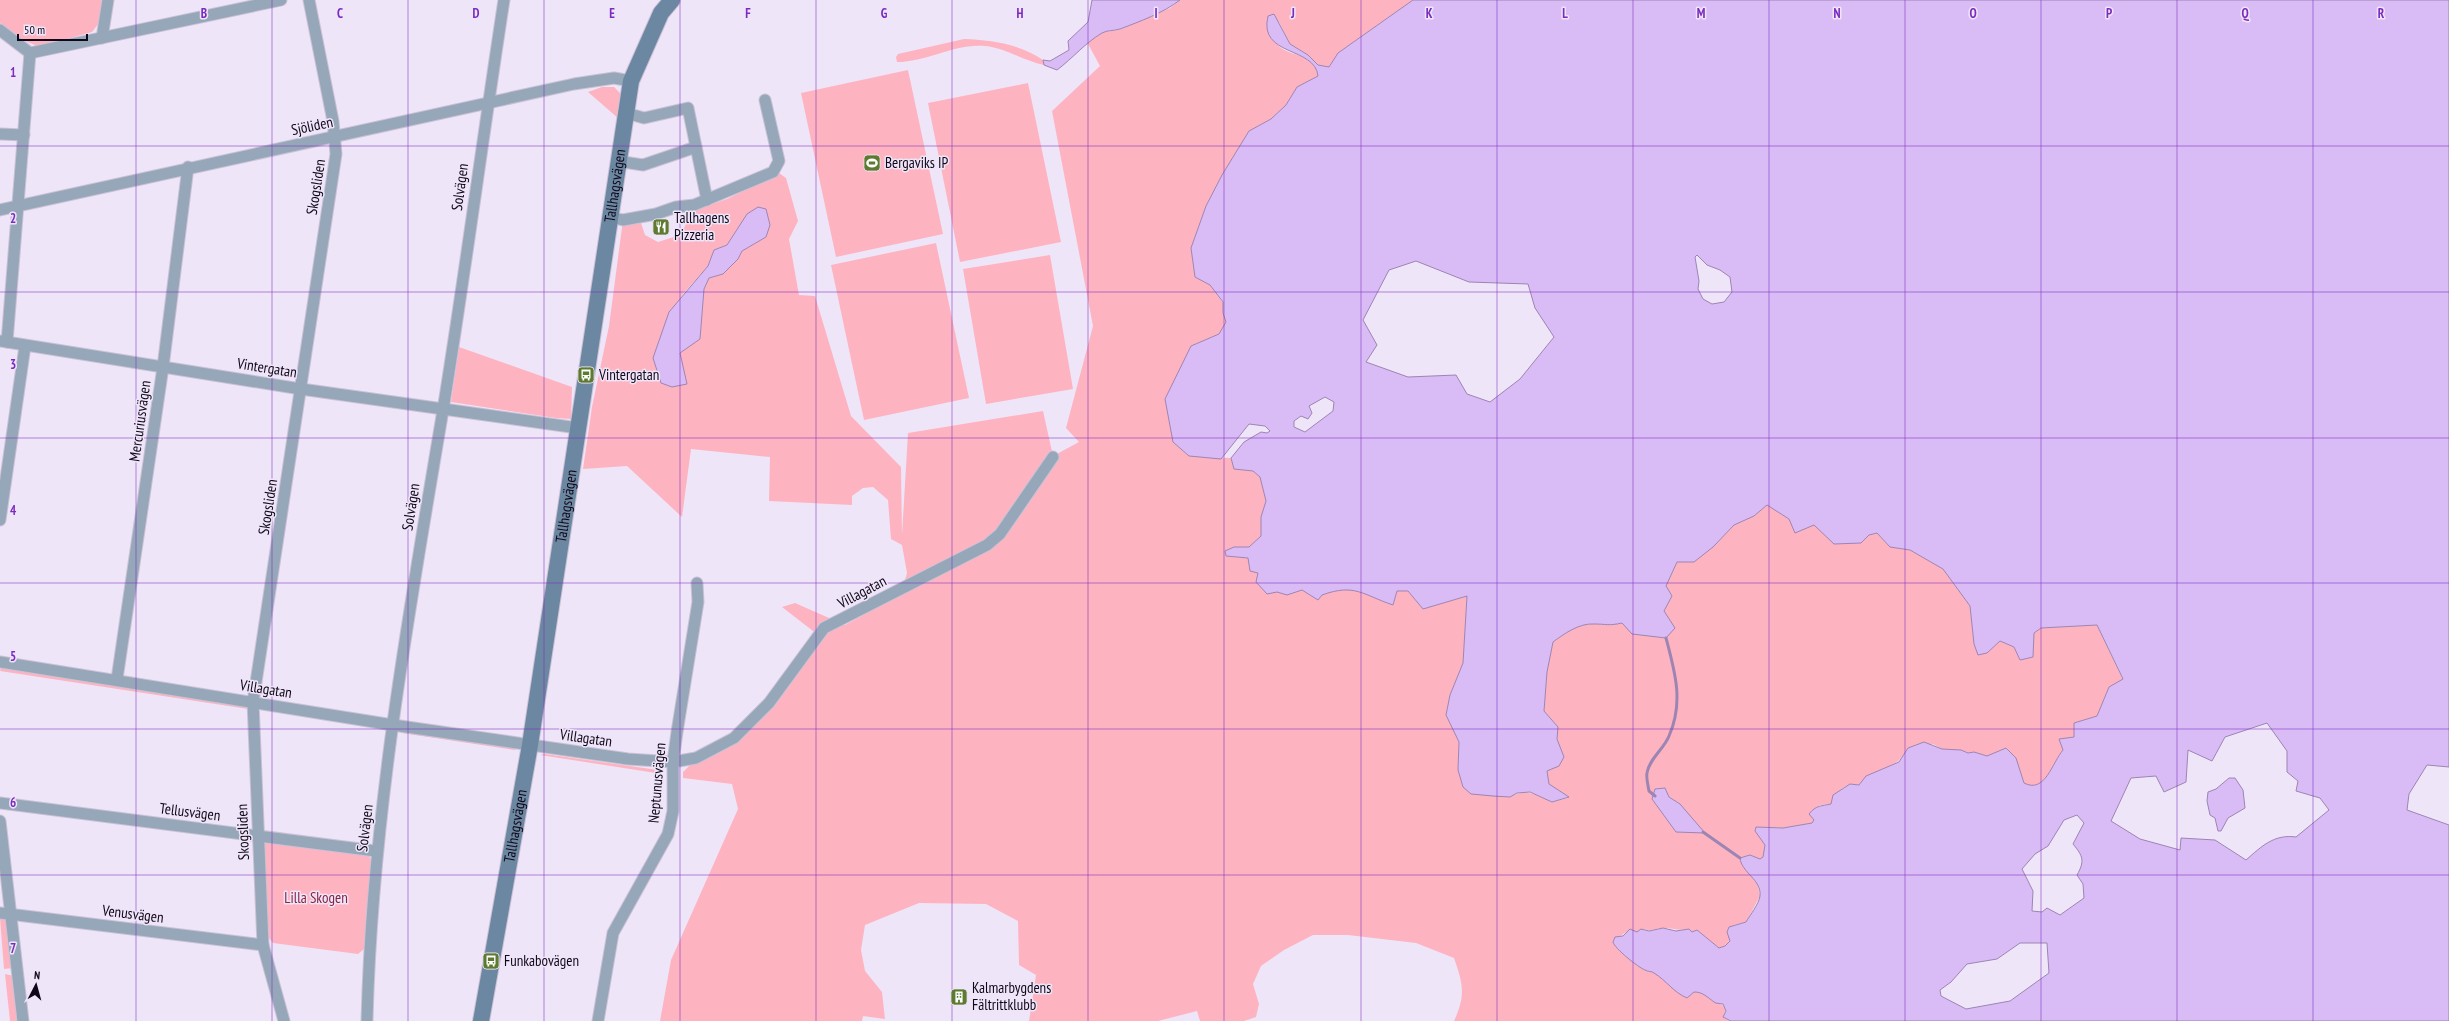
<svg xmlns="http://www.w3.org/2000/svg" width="2449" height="1021" font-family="'PT Sans Narrow',sans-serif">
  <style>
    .green { fill: #fdb4c0; fill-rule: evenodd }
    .water { fill: #d9bbf6; stroke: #9d85b3; fill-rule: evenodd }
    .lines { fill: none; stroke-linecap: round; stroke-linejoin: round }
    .stream { stroke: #9d85b3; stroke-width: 3 }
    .street-casing { stroke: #cbc1d5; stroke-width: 13 }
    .secondary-casing { stroke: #cbc1d5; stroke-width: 18 }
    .street { stroke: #95a7b9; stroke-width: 11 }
    .secondary { stroke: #6b87a1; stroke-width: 16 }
    .grid { fill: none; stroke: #7b2cbf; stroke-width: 1; stroke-opacity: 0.55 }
    .labels { text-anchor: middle; stroke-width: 3; stroke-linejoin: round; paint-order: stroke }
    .street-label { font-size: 15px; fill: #100718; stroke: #efe5f9 }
    .poi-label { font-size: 15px; fill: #100718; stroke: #efe5f9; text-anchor: start }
    .park-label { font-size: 15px; fill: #892240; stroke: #efe5f9 }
    .grid-label { font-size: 13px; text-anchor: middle; font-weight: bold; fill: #7b2cbf; stroke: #efe5f9; stroke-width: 3; stroke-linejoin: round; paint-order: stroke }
  </style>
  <rect width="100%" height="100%" fill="#efe5f9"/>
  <g class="green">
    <path d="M 0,0 L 102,0 L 99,23 L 92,32 L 39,47 L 21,39 L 0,23 Z"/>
    <path d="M 1180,0 L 1413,0 L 1338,53 L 1329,67 L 1318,65 L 1308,55 L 1290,44 L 1279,22 L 1267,19 C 1269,30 1271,39 1280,47 C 1290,56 1317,55 1318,76 L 1297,87 L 1286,105 L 1271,119 L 1249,131 L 1222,175 L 1206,206 L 1191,248 L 1195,277 L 1210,285 L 1223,303 L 1223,313 L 1226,322 L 1219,334 L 1191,346 L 1182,368 L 1173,442 L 1189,456 L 1231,458 L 1235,469 L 1253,471 L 1260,477 L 1266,501 L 1261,517 L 1261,536 L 1249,547 L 1234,547 L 1227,556 L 1249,558 C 1256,570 1270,594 1286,594 C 1291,595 1297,591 1302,590 L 1318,600 L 1322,595 C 1355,583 1362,594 1393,605 L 1397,591 L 1408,591 L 1423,609 L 1467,596 L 1463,663 L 1450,695 L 1446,715 L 1459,742 L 1458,770 L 1510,797 C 1526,788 1537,795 1552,802 L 1568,798 L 1549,784 L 1547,770 L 1563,757 L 1557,739 L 1558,727 L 1544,711 L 1547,672 L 1553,642 C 1564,634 1579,623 1594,624 C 1606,624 1609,626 1622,623 L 1653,636 L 1666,638 L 1664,611 L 1672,596 L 1666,586 L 1677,562 L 1713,547 L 1734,525 L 1754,516 L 1767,505 L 1789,519 L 1869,535 L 1877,533 L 1890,547 L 1910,550 L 1943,569 L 1970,606 L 1974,644 L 1987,653 L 2000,641 L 2014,647 L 2020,660 L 2033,657 L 2034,633 L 2041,628 L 2097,625 L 2123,680 L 2109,687 L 2097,716 L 2074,723 L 2074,737 C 2070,743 2064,748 2060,754 C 2054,763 2041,797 2025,784 C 2019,779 2010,755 2007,748 L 1987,756 L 1974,752 L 1968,753 L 1961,750 L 1942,749 L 1933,744 L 1903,755 C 1894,771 1870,768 1859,785 C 1846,781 1836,792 1832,804 L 1820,805 L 1811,812 L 1814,820 L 1812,823 L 1783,828 L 1765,827 L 1757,831 L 1765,845 L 1763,857 L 1760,859 L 1750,855 L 1740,858 L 1758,886 L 1760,896 L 1746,922 L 1734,925 C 1731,936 1731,945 1719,948 L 1697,930 L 1692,932 L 1689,929 C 1679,931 1672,928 1663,928 C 1656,928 1651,932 1644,929 L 1637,932 L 1628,931 L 1619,937 L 1621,951 C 1634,957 1638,971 1653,972 L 1691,995 L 1694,992 C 1702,992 1724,1003 1725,1009 C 1726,1012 1723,1014 1724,1018 L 1731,1021 L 1454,1021 C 1466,995 1463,984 1454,958 L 1416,943 L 1348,935 L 1313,935 L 1284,950 L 1261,966 L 1253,984 L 1259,1004 L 1256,1017 L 1244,1021 L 1200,1021 L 1197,1011 L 1158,1021 L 1029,1021 L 1036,975 L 1019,965 L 1018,921 L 986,904 L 919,903 L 865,925 L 861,950 L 865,971 L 882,992 L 885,1019 L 863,1016 L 862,1021 L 660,1021 L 671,960 L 738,809 L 732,784 L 683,778 L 683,772 L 693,762 L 736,742 L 822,638 L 782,607 L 795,603 L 845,625 L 901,594 L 907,573 L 902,545 L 891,539 L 888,500 L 873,487 L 863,488 L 852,496 L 852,505 L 769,501 L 770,457 L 691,449 L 682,517 L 627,466 L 583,469 L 592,407 L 609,326 L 623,220 L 639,217 L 645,235 L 658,242 L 680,235 L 694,210 L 727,199 L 779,173 L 786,178 L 798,221 L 789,239 L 799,295 L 815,296 L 851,416 L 901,467 L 902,535 L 908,433 L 1043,411 L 1053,456 L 1079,442 L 1066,428 L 1093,326 L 1052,111 L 1100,66 L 1087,42 L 1103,32 L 1118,30 L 1170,8 ZM 747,214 L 766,237 L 742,251 L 738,259 L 723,274 L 709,278 L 704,289 L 700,339 L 680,352 L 654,358 L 682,295 L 708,266 L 714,250 L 727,245 ZM 1669,797 L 1680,804 L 1676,832 L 1652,799 Z"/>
    <path d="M 964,39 C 991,40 1020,44 1043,60 L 1044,65 C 1024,61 1006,48 985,46 C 955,43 927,62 897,62 L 896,57 L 898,54 Z"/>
    <path d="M 908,70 L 943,234 L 836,257 L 801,93 Z"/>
    <path d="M 1028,83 L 1061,242 L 960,262 L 928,103 Z"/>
    <path d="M 602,87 L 614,87 L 621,94 L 618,118 L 588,92 Z"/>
    <path d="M 936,243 L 969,398 L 864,420 L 831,265 Z"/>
    <path d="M 1050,255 L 1073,389 L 986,404 L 963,269 Z"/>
    <path d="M 459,347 L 572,387 L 571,419 L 556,418 L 451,402 Z"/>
    <path d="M 1,667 L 245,704 L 248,709 L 0,671 Z"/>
    <path d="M 401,731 L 516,747 L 515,750 L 402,733 Z"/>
    <path d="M 545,754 L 658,770 L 656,773 L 540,755 Z"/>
    <path d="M 267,841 L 367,854 L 371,859 L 364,949 L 358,954 L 273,943 L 269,938 L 261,850 Z"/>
    <path d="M 0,918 L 8,919 L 13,968 L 4,969 Z"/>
    <path d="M 5,974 L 14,976 L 19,1021 L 10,1021 Z"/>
  </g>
  <g class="water">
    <path d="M 1092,0 L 1180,0 C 1163,13 1141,21 1120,29 C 1114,31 1107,30 1102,33 C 1085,43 1073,58 1057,70 L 1044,65 L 1043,60 L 1050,61 L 1069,50 L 1068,41 L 1088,22 Z"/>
    <path d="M 1413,0 L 2449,0 L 2449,767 L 2427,765 L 2409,794 L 2407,810 L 2449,825 L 2449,1021 L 1731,1021 L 1723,1017 L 1726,1011 L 1723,1004 C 1720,1003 1716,1004 1714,1002 C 1707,997 1703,992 1694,992 L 1687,998 C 1673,992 1667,981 1654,973 C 1652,971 1648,972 1645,970 C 1639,968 1614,948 1613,942 L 1615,937 L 1623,936 L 1630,929 L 1637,932 L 1641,929 L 1649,931 L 1663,928 L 1676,931 L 1689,929 L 1692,932 L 1697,930 L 1719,948 L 1725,946 L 1730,941 L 1727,932 L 1729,927 L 1746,922 C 1750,915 1759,904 1760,896 C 1762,880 1741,872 1740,858 L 1750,855 L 1760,859 L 1763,857 L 1765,845 L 1755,831 L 1756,827 L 1783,828 L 1812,823 L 1814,820 L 1809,814 C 1816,805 1822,806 1831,804 L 1833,795 L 1850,784 L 1859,785 L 1866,776 L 1899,762 L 1908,748 L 1924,742 L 1942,749 L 1961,750 L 1968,753 L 1974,752 L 1987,756 L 2006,748 L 2016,758 L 2024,783 C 2045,794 2052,763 2063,750 L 2059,739 L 2074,737 L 2074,723 L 2097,716 L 2109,687 L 2123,679 L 2097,625 L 2041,628 L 2034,633 L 2033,657 L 2020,660 L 2014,647 L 2000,641 L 1987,653 L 1978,655 L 1974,644 L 1970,606 L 1943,569 L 1910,550 L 1890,547 L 1877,533 L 1869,535 L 1861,543 L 1834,544 L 1814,525 L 1795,533 L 1789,519 L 1767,505 L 1754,516 L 1734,525 L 1713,547 L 1694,562 L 1677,562 L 1666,586 L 1672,596 L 1664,611 L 1675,628 L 1666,638 L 1632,634 L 1622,623 C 1609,626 1606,624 1594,624 C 1579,623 1564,634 1553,642 L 1547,672 L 1544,711 L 1558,727 L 1557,739 L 1564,757 L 1559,766 L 1547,771 L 1549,784 L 1569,797 L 1552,802 L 1530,792 L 1517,793 L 1510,797 L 1493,796 L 1471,794 L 1463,787 L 1458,770 L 1459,742 L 1446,715 L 1450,695 L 1463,663 L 1467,596 L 1423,609 L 1408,591 L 1397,591 L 1393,605 C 1363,595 1355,583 1322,595 L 1318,600 L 1302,590 L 1287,595 L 1277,592 L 1267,594 L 1256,582 L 1258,573 L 1250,571 L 1248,558 L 1226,556 L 1225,551 L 1234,547 L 1249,547 L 1261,536 L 1261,517 L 1266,501 L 1260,477 L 1253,471 L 1234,469 L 1231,458 L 1244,442 L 1261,432 L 1267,433 L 1270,431 L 1265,426 L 1249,424 L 1221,459 L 1189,456 L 1173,442 L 1165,399 L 1191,346 L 1219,334 L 1226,322 L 1223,313 L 1223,302 L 1210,285 L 1195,277 L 1191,248 L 1206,206 L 1222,175 L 1249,131 L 1271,119 L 1286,105 L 1297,87 L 1318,76 C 1315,46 1258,57 1268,16 L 1274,14 L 1290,44 L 1308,55 L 1318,65 L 1329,67 L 1338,53 ZM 1697,255 L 1707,265 L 1720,270 L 1730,277 L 1732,292 L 1724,302 L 1712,304 L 1703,299 L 1698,289 L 1699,281 L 1695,257 ZM 1416,261 L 1469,282 L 1528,284 L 1535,308 L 1554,337 L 1520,379 L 1490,402 L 1467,394 L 1456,375 L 1408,377 L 1366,362 L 1377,345 L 1363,320 L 1389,270 ZM 1325,397 L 1334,402 L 1333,411 L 1305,432 L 1294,427 L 1294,421 L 1301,416 L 1308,419 L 1312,413 L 1309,406 ZM 2267,723 L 2287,751 L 2287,772 L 2298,781 L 2296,791 L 2320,798 L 2329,810 L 2296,837 C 2274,834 2262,846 2246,860 L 2215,840 L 2181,838 L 2180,850 L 2140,839 L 2111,821 L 2131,778 L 2156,776 L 2164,792 L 2186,782 L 2188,750 L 2212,761 L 2225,737 ZM 2077,815 L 2084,823 L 2073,844 C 2083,856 2085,861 2077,875 L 2083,884 L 2084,898 L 2060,915 L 2047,908 L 2042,912 L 2032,911 L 2033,891 L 2022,869 L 2035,854 L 2048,846 L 2064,820 ZM 2020,943 L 2047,943 L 2049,973 L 2010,1001 L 1966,1009 L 1941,996 L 1940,990 L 1951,982 L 1967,964 L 1997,959 Z"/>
    <path d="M 758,207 L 766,209 L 770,225 L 766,237 L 742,251 L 738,259 L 723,274 L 709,278 L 704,289 L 700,339 L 680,353 L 687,384 L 672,387 L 661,383 L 653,358 L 669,312 L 708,266 L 714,250 L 727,245 L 747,214 Z"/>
    <path d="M 2229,778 L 2235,778 L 2243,790 L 2245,808 L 2228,818 L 2221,831 L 2218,831 L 2215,818 L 2210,815 L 2207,801 L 2208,792 L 2216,789 Z"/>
    <path d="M 1665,788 L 1669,797 L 1680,804 L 1705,833 L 1676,832 L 1652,799 L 1655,789 Z"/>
  </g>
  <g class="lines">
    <g class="stream">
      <path d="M 1655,796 L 1649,791 C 1648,785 1646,778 1647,773 C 1649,759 1664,749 1669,736 C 1684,702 1675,672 1666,638"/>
      <path d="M 1703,832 L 1740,858"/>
    </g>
    <g class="street-casing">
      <g id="street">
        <path d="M 0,30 L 30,53"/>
        <path d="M 102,38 L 108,0"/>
        <path d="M 30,53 L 281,0"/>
        <path d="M 626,113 L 644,118 L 688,108 L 707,200"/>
        <path d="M 0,134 L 24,135"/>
        <path d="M 617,161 L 643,165 L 696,147"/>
        <path d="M 0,210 L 574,84 L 614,78 L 631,81"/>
        <path d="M 610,217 L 623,220 L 656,214 L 676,207 L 694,205 L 773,172 L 779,161 L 765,100"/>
        <path d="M 0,341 L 301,389 L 578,428"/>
        <path d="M 7,342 L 30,53"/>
        <path d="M 0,520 L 25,346"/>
        <path d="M 0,662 L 393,725 L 628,759 L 673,762 L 696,758 L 734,738 L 769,703 L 824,628 L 987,545 L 1000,534 L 1053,457"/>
        <path d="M 117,679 L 163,367 L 188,167"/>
        <path d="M 0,803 L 376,851"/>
        <path d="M 0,821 L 23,1021"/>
        <path d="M 0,913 L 263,945"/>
        <path d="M 284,1021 L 263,945 L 253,702 L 336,154 L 333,121 L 309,0"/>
        <path d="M 367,1021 C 372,815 409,613 443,410 C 465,274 483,136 504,0"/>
        <path d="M 598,1021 L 613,933 L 668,834 L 673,811 L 673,762 L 677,732 L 698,602 L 697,583"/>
      </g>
    </g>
    <g class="secondary-casing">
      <g id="secondary">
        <path id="s1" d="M 481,1021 L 530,745 L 631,81 L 661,13 L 672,0"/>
      </g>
    </g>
    <use href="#street" class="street"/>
    <use href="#secondary" class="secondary"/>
  </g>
  <path class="grid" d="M 136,0 L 136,1021M 272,0 L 272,1021M 408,0 L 408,1021M 544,0 L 544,1021M 680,0 L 680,1021M 816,0 L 816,1021M 952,0 L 952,1021M 1088,0 L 1088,1021M 1224,0 L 1224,1021M 1361,0 L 1361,1021M 1497,0 L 1497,1021M 1633,0 L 1633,1021M 1769,0 L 1769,1021M 1905,0 L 1905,1021M 2041,0 L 2041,1021M 2177,0 L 2177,1021M 2313,0 L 2313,1021M 0,146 L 2449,146M 0,292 L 2449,292M 0,438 L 2449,438M 0,583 L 2449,583M 0,729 L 2449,729M 0,875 L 2449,875"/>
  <defs>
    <g id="stadium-square" transform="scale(0.9)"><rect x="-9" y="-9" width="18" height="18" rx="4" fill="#5d7a30" stroke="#efe5f9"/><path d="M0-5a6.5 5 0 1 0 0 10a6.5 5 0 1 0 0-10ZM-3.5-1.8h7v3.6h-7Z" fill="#fff"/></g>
    <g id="restaurant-square" transform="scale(0.9)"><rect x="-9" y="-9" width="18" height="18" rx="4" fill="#5d7a30" stroke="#efe5f9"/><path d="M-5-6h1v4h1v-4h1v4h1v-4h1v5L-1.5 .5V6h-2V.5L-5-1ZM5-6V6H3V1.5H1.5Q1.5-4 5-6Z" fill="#fff"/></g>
    <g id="bus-square" transform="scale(0.9)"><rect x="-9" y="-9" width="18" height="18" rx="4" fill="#5d7a30" stroke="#efe5f9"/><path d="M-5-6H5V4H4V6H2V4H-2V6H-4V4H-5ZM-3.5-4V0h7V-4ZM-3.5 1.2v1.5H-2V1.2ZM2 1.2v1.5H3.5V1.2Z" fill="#fff"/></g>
    <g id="building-square" transform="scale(0.9)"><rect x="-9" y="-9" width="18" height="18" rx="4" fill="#5d7a30" stroke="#efe5f9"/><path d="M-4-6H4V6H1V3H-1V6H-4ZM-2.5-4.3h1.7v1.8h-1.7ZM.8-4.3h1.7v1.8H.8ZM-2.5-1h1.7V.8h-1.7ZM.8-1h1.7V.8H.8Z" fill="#fff"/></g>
  </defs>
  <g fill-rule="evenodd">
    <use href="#stadium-square" x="872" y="163"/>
    <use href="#restaurant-square" x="661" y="227"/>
    <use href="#bus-square" x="586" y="375"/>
    <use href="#bus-square" x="491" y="961"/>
    <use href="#building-square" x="959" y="997"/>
  </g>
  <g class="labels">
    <g class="street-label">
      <text transform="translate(312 126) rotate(-12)" y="5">Sjöliden</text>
      <text dy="5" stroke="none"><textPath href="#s1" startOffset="846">Tallhagsvägen</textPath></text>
      <text transform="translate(316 187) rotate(-81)" y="5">Skogsliden</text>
      <text transform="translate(460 187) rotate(-82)" y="5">Solvägen</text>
      <text transform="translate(267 368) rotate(9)" y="5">Vintergatan</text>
      <text transform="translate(140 421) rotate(-82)" y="5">Mercuriusvägen</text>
      <text dy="5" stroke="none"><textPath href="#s1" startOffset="522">Tallhagsvägen</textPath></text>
      <text transform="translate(268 507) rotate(-81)" y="5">Skogsliden</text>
      <text transform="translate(411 507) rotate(-81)" y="5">Solvägen</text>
      <text transform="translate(862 592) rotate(-28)" y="5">Villagatan</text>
      <text transform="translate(266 689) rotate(9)" y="5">Villagatan</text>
      <text transform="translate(586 738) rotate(8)" y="5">Villagatan</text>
      <text transform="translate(657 783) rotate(-85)" y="5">Neptunusvägen</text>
      <text transform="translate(190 812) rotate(7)" y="5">Tellusvägen</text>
      <text dy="5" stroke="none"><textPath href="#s1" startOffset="198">Tallhagsvägen</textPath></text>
      <text transform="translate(365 828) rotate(-83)" y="5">Solvägen</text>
      <text transform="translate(243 832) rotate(-92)" y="5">Skogsliden</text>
      <text transform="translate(133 914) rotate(7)" y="5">Venusvägen</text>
    </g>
    <g class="poi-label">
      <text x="885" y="168">Bergaviks IP</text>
      <text x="674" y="223">Tallhagens<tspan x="674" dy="17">Pizzeria</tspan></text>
      <text x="599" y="380">Vintergatan</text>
      <text x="504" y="966">Funkabovägen</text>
      <text x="972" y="993">Kalmarbygdens<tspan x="972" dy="17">Fältrittklubb</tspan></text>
    </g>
    <g class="park-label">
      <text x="316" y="903">Lilla Skogen</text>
    </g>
  </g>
  <g class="grid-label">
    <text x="204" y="18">B</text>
    <text x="340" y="18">C</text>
    <text x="476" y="18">D</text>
    <text x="612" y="18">E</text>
    <text x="748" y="18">F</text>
    <text x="884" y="18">G</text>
    <text x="1020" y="18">H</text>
    <text x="1156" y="18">I</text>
    <text x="1293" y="18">J</text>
    <text x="1429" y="18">K</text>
    <text x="1565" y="18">L</text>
    <text x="1701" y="18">M</text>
    <text x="1837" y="18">N</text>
    <text x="1973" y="18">O</text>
    <text x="2109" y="18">P</text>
    <text x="2245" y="18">Q</text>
    <text x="2381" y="18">R</text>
    <text x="13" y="77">1</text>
    <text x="13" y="223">2</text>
    <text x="13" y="369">3</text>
    <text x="13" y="515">4</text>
    <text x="13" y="661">5</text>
    <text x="13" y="807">6</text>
    <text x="13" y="953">7</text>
  </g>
  <g transform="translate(36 985) rotate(6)" stroke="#efe5f9" stroke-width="3" paint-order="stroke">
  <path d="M0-3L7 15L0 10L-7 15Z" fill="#100718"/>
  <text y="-6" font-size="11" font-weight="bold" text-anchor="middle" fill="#100718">N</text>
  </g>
  <path d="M18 34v6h69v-6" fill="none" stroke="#100718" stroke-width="2"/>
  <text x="24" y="34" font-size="12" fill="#100718" stroke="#efe5f9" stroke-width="3" paint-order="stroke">50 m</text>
</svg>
